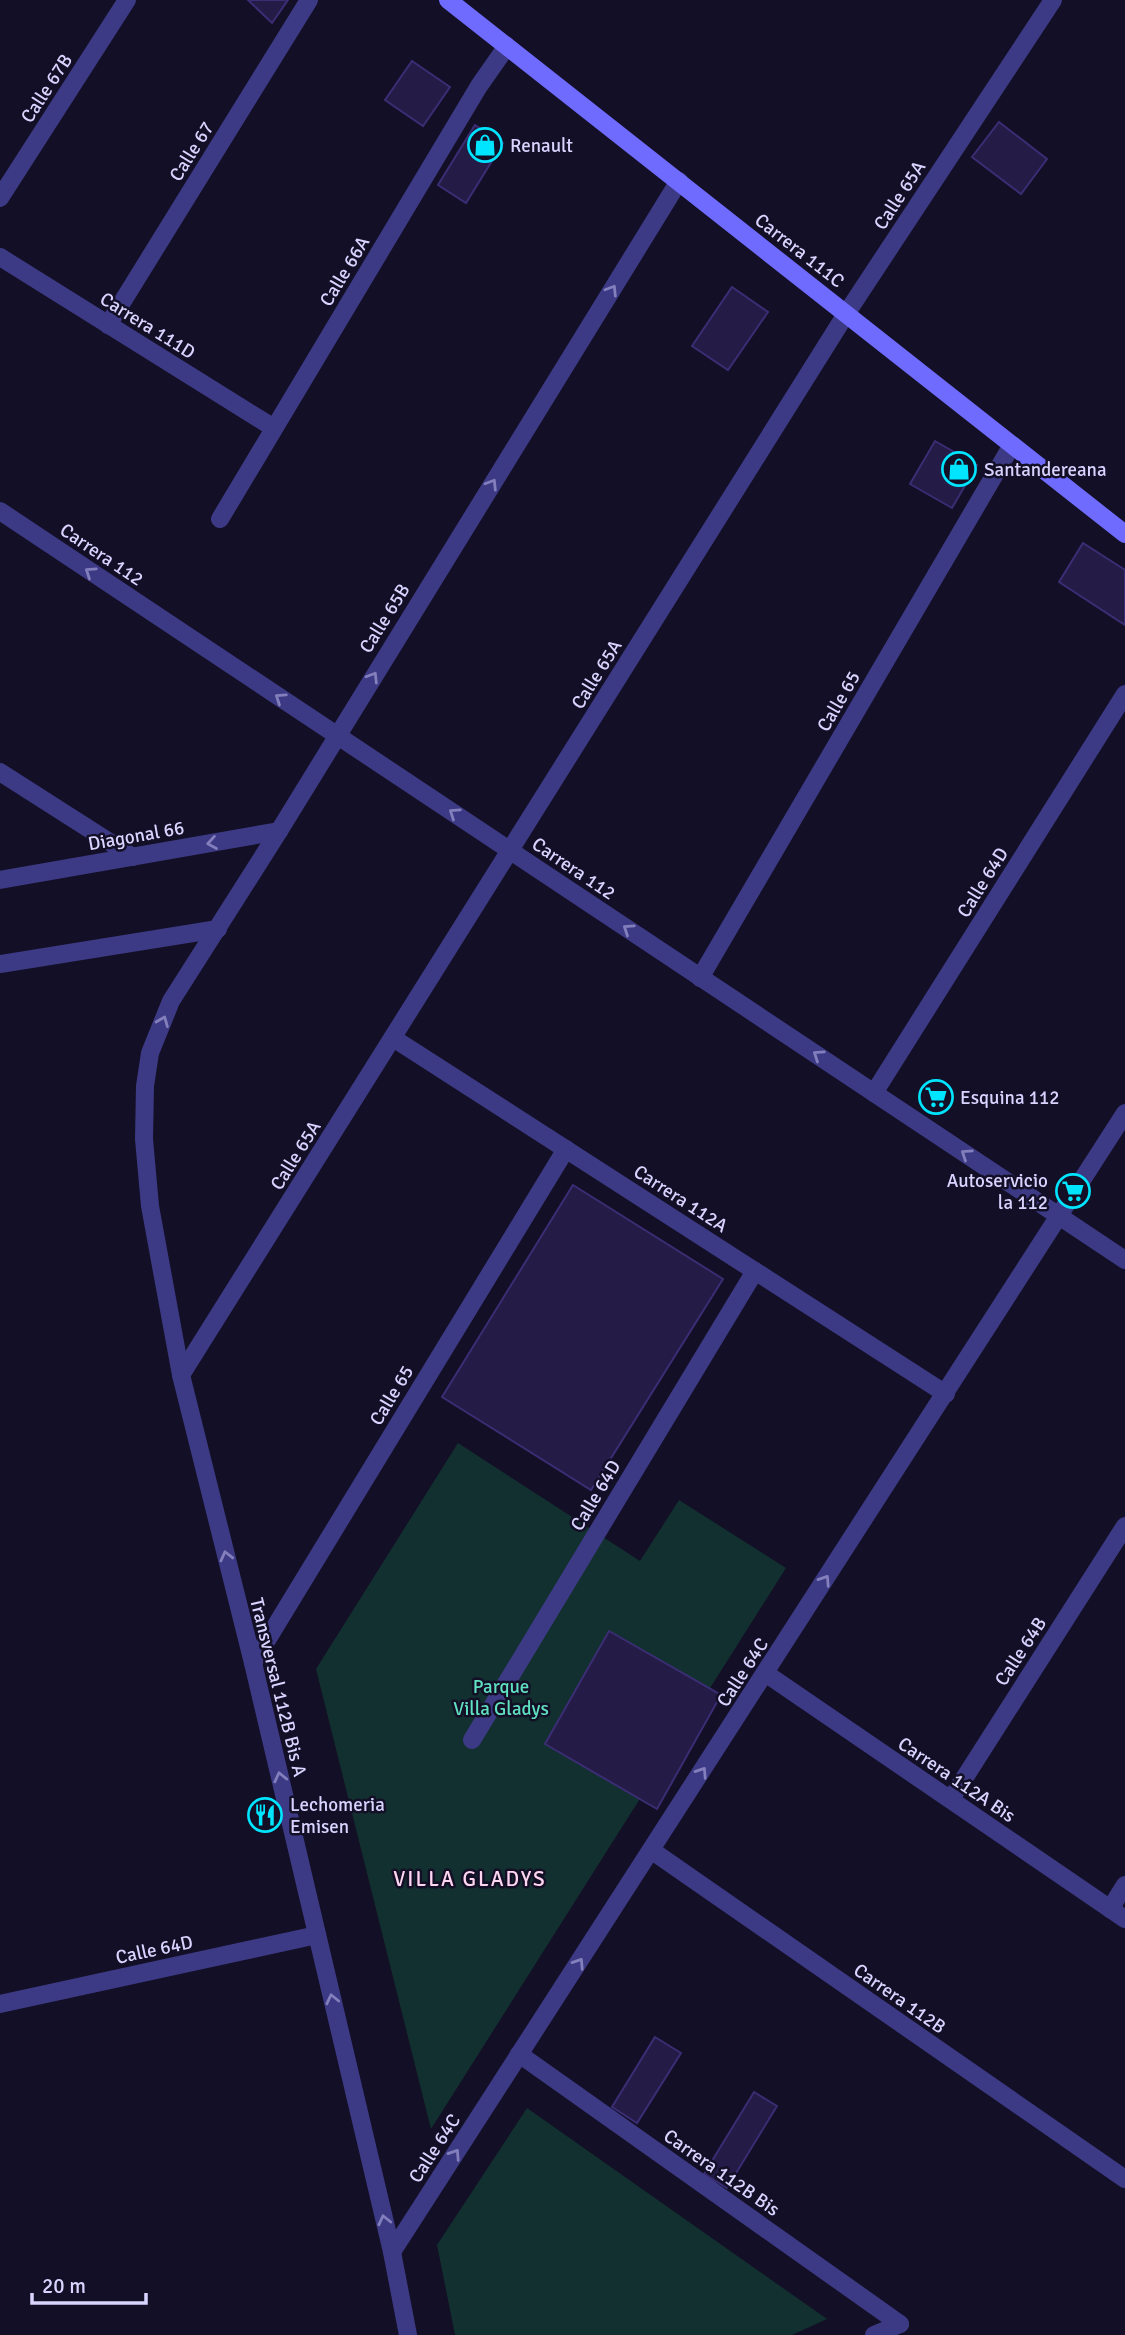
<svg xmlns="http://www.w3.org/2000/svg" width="1125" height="2335" font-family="Signika,sans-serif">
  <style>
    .green { fill: #12302f }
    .building { fill: #241b47; stroke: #3b2d73; stroke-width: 2 }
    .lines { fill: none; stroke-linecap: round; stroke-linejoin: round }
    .service { stroke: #3d3a85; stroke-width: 18 }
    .minor { stroke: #3d3a85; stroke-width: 18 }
    .tertiary { stroke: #3d3a85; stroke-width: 18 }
    .secondary { stroke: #6f6bff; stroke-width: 18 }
    .oneway { stroke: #837fbc }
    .labels { text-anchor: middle; stroke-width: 5; stroke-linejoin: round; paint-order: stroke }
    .street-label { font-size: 19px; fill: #d9d4ff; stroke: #130f26 }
    .poi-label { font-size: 19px; fill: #d9d4ff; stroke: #130f26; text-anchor: start }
    .park-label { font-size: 19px; fill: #5fe0c0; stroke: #130f26 }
    .neighbourhood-label { font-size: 21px; letter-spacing: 2px; fill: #ffd6f0; stroke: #130f26 }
  </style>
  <rect width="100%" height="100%" fill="#130f26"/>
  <g class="green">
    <path d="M 458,1443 L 640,1561 L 679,1500 L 786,1568 L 431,2129 L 316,1669 Z"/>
    <path d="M 527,2108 L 827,2319 L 792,2335 L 455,2335 L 437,2245 Z"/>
  </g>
  <g class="building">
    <path d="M 248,0 L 288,0 L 272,23 Z"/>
    <path d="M 412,61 L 450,87 L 423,126 L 385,100 Z"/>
    <path d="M 999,122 L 1047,159 L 1021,194 L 972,157 Z"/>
    <path d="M 475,125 L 503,143 L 466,203 L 438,185 Z"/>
    <path d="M 732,287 L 768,312 L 728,370 L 692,346 Z"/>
    <path d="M 935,441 L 977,465 L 952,508 L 910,484 Z"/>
    <path d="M 1083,543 L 1125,570 L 1125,625 L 1059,582 Z"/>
    <path d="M 573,1185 L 723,1279 L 591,1490 L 442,1397 Z"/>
    <path d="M 609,1631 L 721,1695 L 657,1809 L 545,1744 Z"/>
    <path d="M 655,2037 L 681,2053 L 637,2123 L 612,2107 Z"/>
    <path d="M 754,2092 L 777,2106 L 727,2188 L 704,2174 Z"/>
  </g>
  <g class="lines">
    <path class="service" d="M 0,964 L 218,929"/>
    <g class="minor">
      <path d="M 0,198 L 127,0"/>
      <path d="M 0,257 L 274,428"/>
      <path d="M 108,325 L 309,0"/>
      <path d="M 220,519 L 479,86 L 507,46"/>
      <path d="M 0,772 L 133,857"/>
      <path d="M 700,978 L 1012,445"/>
      <path d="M 393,1038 L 946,1394"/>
      <path d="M 874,1093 L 1125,694"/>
      <path d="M 181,1375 L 846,314 L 1053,0"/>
      <path d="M 253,1663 L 566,1149"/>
      <path d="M 765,1673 L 1125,1919"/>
      <path d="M 472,1740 L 755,1271"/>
      <path d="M 951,1799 L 1125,1526"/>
      <path d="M 651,1850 L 1125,2179"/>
      <path d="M 1110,1909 L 1125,1885"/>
      <path d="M 0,2004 L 317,1935"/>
      <path d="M 519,2054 L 900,2324"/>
      <path d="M 392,2252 L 1125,1113"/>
      <path d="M 874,2335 L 900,2324"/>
    </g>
    <g class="tertiary">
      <path d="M 0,511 L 1125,1260"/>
      <path d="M 0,880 L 279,831"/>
      <path d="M 408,2335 L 392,2252 L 253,1663 L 181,1375 L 150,1206 L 144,1139 L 145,1086 L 150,1053 L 171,1001 L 279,831 L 679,181"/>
    </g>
    <path class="secondary" d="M 448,0 L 1125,534"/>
  </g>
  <defs><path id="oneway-chevron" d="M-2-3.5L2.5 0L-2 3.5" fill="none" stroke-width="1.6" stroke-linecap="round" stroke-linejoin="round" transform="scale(1.75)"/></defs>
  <g class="oneway">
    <use href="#oneway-chevron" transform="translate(612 290) rotate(-58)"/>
    <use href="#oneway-chevron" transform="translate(492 484) rotate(-58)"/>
    <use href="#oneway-chevron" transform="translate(90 572) rotate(-146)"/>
    <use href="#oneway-chevron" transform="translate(373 677) rotate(-58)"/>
    <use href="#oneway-chevron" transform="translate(280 698) rotate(-146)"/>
    <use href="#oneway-chevron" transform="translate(454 813) rotate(-146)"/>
    <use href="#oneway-chevron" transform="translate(212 843) rotate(170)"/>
    <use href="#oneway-chevron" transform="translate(628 929) rotate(-146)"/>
    <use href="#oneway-chevron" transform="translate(163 1021) rotate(-68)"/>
    <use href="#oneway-chevron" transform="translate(818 1055) rotate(-146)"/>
    <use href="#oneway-chevron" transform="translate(966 1154) rotate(-146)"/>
    <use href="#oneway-chevron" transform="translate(226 1556) rotate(-104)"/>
    <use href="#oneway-chevron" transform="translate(825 1580) rotate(-57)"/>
    <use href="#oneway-chevron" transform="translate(702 1772) rotate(-57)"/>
    <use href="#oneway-chevron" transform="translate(280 1777) rotate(-103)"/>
    <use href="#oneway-chevron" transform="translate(579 1963) rotate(-57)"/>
    <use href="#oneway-chevron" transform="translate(332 1999) rotate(-103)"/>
    <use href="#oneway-chevron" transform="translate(455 2154) rotate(-57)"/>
    <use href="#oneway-chevron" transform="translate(384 2220) rotate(-103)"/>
  </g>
  <defs>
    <g id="shop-ring" transform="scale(1.75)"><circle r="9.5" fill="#130f26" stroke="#00e5ff" stroke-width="1.5"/><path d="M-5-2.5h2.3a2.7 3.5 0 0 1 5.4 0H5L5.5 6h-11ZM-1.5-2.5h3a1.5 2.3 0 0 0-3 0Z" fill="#00e5ff"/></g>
    <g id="supermarket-ring" transform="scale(1.75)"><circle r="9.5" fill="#130f26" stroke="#00e5ff" stroke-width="1.5"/><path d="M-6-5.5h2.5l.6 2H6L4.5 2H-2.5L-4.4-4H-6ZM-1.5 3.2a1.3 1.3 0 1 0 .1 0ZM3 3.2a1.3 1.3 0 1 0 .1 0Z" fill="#00e5ff"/></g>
    <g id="restaurant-ring" transform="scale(1.75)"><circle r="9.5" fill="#130f26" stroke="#00e5ff" stroke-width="1.5"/><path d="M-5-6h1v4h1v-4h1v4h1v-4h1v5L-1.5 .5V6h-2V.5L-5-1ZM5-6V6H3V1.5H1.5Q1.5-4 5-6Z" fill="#00e5ff"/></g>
  </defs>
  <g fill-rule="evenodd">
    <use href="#shop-ring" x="485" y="145"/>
    <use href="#shop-ring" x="959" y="469"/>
    <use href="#supermarket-ring" x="936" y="1097"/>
    <use href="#supermarket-ring" x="1073" y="1191"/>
    <use href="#restaurant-ring" x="265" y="1815"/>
  </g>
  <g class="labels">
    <g class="street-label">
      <text transform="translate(46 88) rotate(-57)" y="7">Calle 67B</text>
      <text transform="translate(191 151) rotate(-58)" y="7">Calle 67</text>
      <text transform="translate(899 195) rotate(-57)" y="7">Calle 65A</text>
      <text transform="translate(800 250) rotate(38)" y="7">Carrera 111C</text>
      <text transform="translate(344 271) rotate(-59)" y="7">Calle 66A</text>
      <text transform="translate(148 325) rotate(32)" y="7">Carrera 111D</text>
      <text transform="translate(102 554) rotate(34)" y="7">Carrera 112</text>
      <text transform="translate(384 618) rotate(-58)" y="7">Calle 65B</text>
      <text transform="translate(596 674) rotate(-58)" y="7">Calle 65A</text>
      <text transform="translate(838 701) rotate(-60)" y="7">Calle 65</text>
      <text transform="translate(136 835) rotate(-10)" y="7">Diagonal 66</text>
      <text transform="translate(574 868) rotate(34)" y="7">Carrera 112</text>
      <text transform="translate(982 882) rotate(-58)" y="7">Calle 64D</text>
      <text transform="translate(295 1155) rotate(-58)" y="7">Calle 65A</text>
      <text transform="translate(681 1198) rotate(33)" y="7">Carrera 112A</text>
      <text transform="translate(391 1395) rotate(-59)" y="7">Calle 65</text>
      <text transform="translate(595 1495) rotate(-59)" y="7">Calle 64D</text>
      <text transform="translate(1020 1651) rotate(-57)" y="7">Calle 64B</text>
      <text transform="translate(742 1672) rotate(-57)" y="7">Calle 64C</text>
      <text transform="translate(279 1687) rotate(76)" y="7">Transversal 112B Bis A</text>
      <text transform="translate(957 1779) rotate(34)" y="7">Carrera 112A Bis</text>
      <text transform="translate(154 1949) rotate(-12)" y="7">Calle 64D</text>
      <text transform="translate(900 1998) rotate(35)" y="7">Carrera 112B</text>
      <text transform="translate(434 2148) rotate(-57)" y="7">Calle 64C</text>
      <text transform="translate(722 2172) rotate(35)" y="7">Carrera 112B Bis</text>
    </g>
    <g class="poi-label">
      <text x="510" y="152">Renault</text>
      <text x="984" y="476">Santandereana</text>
      <text x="960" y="1104">Esquina 112</text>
      <text x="1048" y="1187" text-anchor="end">Autoservicio<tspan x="1048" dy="22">la 112</tspan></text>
      <text x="290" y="1811">Lechomeria<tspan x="290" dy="22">Emisen</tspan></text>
    </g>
    <g class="park-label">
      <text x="501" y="1693">Parque<tspan x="501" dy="22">Villa Gladys</tspan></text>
    </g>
    <g class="neighbourhood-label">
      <text x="470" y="1886">VILLA GLADYS</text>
    </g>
  </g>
  <path d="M32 2293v10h114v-10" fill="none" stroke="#d9d4ff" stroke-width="3.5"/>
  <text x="42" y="2293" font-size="21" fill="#d9d4ff" stroke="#130f26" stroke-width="5" paint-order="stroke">20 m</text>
</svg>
